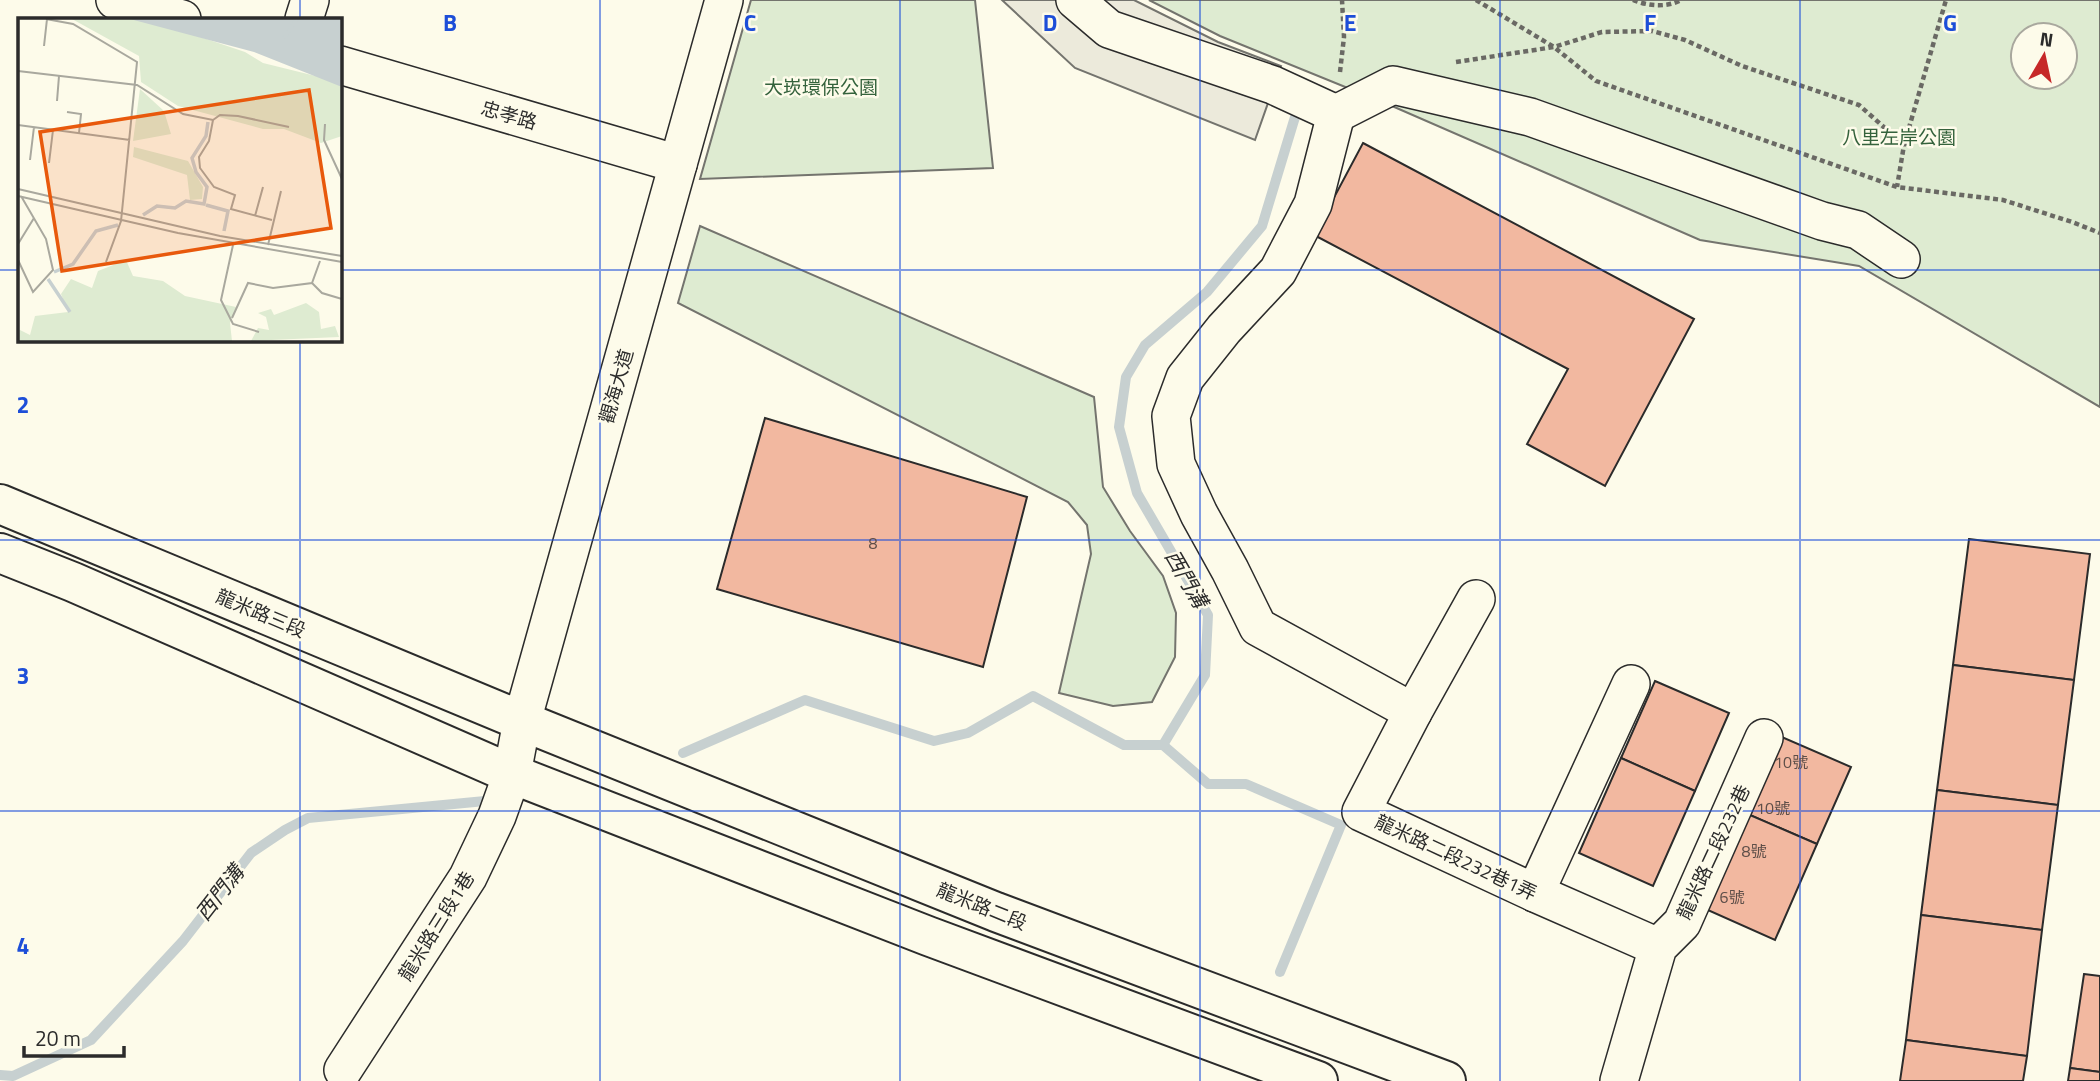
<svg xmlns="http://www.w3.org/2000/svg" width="2100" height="1081" font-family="'Titillium Web','Noto Sans TC',sans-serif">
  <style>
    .green { fill: #deebd1; stroke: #74746e; stroke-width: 2; fill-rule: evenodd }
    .parking { fill: #eceadb; stroke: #74746e; stroke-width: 2 }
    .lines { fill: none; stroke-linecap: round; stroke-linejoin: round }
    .stream { stroke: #c7d0d0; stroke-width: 10 }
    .building { fill: #f2b8a0; stroke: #2b2b2b; stroke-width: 2 }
    .minor-casing { stroke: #2b2b2b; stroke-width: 40 }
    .major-casing { stroke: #2b2b2b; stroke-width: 42 }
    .path { stroke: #6a6964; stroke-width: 4.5; stroke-dasharray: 5 3.5; stroke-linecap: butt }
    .minor { stroke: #fdfbea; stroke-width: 37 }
    .major { stroke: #fdfbea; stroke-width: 38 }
    .grid { fill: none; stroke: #1d4ed8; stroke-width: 2; stroke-opacity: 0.55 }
    .labels { text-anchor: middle; stroke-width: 5; stroke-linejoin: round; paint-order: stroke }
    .number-label { font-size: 16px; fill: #5d4e48 }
    .park-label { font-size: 19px; fill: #34623c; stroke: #fdfbea }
    .street-label { font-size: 19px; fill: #2b2b2b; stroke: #fdfbea }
    .water-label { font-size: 21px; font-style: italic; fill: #2b2b2b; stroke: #fdfbea }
    .inset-river { fill: none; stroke: #c7d0d0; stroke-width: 3.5 }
    .inset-road { fill: none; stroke: #a9a89e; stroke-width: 2 }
    .view { fill: #e8590c; fill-opacity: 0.15; stroke: #e8590c; stroke-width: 3.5 }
    .inset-edge { fill: none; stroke: #2b2b2b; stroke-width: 3.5 }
    .grid-label { font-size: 23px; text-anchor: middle; font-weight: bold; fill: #1d4ed8; stroke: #fdfbea; stroke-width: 5; stroke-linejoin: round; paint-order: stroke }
  </style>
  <rect width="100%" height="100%" fill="#fdfbea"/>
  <g class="green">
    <path d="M 751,0 L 975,0 L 993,168 L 700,179 Z"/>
    <path d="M 1149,0 L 2100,0 L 2100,407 L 1859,266 L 1700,240 L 1392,106 L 1220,36 ZM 2023,35 L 2065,35 L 2065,77 L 2023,77 Z"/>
    <path d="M 700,226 L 1094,397 L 1103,487 L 1130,531 L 1163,576 L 1176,613 L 1175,657 L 1152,702 L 1113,706 L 1059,693 L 1091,554 L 1087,525 L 1068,502 L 678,303 Z"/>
  </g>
  <path class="parking" d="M 1002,0 L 1134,0 L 1218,42 L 1281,66 L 1255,140 L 1075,68 Z"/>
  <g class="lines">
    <g class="stream">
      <path d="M 1163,745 L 1208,784 L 1246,784 L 1341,825 L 1280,972"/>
      <path d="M 683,753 L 805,700 L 934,741 L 968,733 L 1033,696 L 1124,745 L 1163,745 L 1205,675 L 1208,615 L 1137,493 L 1119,427 L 1126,377 L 1145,345 L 1207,292 L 1262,226 L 1295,117"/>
      <path d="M 0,1075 L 13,1076 L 91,1040 L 183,941 L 251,853 L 285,830 L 308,818 L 485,801"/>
    </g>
  </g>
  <g class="building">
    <path d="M 1363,143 L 1694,319 L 1605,486 L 1527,444 L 1568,369 L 1314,235 Z"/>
    <path d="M 765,418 L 1027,497 L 983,667 L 717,589 Z"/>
    <path d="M 1969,539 L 2090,554 L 2074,680 L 1953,665 Z"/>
    <path d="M 1953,665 L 2074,680 L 2058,805 L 1937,790 Z"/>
    <path d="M 1655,681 L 1729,713 L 1695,791 L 1621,758 Z"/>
    <path d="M 1777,735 L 1851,767 L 1817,844 L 1743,812 Z"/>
    <path d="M 1621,758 L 1695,791 L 1653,886 L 1579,853 Z"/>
    <path d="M 1937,790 L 2058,805 L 2042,930 L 1921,915 Z"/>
    <path d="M 1743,812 L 1817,844 L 1775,940 L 1701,907 Z"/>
    <path d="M 1921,915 L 2042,930 L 2027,1056 L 1906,1040 Z"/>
    <path d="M 2084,974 L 2100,976 L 2100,1072 L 2070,1068 Z"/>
    <path d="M 1906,1040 L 2027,1056 L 2023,1081 L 1900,1081 Z"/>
    <path d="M 2070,1068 L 2100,1072 L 2100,1081 L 2068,1081 Z"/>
  </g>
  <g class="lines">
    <g class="minor-casing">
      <g id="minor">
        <path d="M 115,0 L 182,19"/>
        <path d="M 1075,0 L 1109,29 L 1273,85 L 1336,114"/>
        <path d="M 304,19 L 310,0"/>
        <path d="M 340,65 L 678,164"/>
        <path d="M 1336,114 L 1313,204 L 1278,271 L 1224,329 L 1185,378 L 1171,416 L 1176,464 L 1199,514 L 1230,570 L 1258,627 L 1413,712 L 1361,812 L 1535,893 L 1658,947"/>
        <path d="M 1336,114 L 1393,85 L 1530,117 L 1822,221 L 1858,230 L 1901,259"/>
        <path d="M 1413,712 L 1476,599"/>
        <path d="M 1535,893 L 1631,684"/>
        <path d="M 343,1070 L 468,877 L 497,816 L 512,774 L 522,721 L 724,0"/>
        <path d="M 1619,1081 L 1658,947 L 1682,923 L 1764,738"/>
      </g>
    </g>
    <g class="major-casing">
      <g id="major">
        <path d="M 0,504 L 522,721 L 996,912 L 1446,1081"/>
        <path d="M 0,553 L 73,582 L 512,774 L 928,936 L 1318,1081"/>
      </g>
    </g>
    <g class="path">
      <path d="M 1476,0 L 1554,47 L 1596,81 L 1897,187 L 2003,200 L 2072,222 L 2100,233"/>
      <path d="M 1633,0 C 1648,6 1666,8 1681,0"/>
      <path d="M 1456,62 L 1554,47 L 1602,32 L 1652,31 L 1685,40 L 1742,66 L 1859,105 L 1904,145 L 1897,187"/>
      <path d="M 1340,72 L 1344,37 L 1342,0"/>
      <path d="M 1904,145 L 1946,0"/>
    </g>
    <use href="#minor" class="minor"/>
    <use href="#major" class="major"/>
  </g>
  <path class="grid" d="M 300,0 L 300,19M 600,0 L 600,1081M 900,0 L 900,1081M 1200,0 L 1200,1081M 1500,0 L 1500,1081M 1800,0 L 1800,1081M 0,270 L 19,270M 340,270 L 2100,270M 300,340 L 300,1081M 0,540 L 2100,540M 0,811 L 2100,811"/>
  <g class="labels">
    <g class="number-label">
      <text x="873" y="549">8</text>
      <text x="1791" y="768">10號</text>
      <text x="1773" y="814">10號</text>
      <text x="1754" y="857">8號</text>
      <text x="1732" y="903">6號</text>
    </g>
    <g class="park-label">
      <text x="821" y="94">大崁環保公園</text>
      <text x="1899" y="144">八里左岸公園</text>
    </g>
    <g class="street-label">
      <text transform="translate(509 115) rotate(16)" y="7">忠孝路</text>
      <text transform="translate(616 386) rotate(-74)" y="7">觀海大道</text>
      <text transform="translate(261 613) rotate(23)" y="7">龍米路三段</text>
      <text transform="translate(1713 852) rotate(-65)" y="7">龍米路二段232巷</text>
      <text transform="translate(1456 857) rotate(25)" y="7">龍米路二段232巷1弄</text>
      <text transform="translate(982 906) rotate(22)" y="7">龍米路二段</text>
      <text transform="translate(436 926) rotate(-58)" y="7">龍米路三段1巷</text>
    </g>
    <g class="water-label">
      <text transform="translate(1186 579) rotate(60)" y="7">西門溝</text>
      <text transform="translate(220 893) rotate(-52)" y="7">西門溝</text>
    </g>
  </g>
  <g transform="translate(18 18)">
    <rect width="324" height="324" fill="#fdfbea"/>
    <path d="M 54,1 L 129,1 L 227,34 L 245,45 L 318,63 L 324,68 L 324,118 L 303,125 L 266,111 L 245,111 L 160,88 L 123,64 L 121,38 ZM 122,71 L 146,93 L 153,116 L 115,123 ZM 116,129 L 170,143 L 185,169 L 184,181 L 172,182 L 169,157 L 115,139 ZM 108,242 L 115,258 L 145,263 L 167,278 L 218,289 L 212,305 L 214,323 L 0,323 L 0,311 L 12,317 L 17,298 L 50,294 L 43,276 L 53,261 L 74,270 L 80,253 ZM 288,285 L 301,294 L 303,311 L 317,308 L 321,319 L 233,323 L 240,310 L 251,312 L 248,299 L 240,295 L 253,291 L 256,297 Z" fill="#deebd1"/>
    <path d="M 112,1 L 324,1 L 324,69 L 236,34 Z" fill="#c7d0d0"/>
    <path class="inset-river" d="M 266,20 L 279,1M 188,187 L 210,193 L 206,213M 125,197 L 139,188 L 157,190 L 168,183 L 186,186 L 189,169 L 178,154 L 174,140 L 188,118 L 190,104M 36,254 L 55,246 L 78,213 L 100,207M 30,261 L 52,294"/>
    <path class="inset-road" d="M 28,1 L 55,6 L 119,44 L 103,203 L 88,244M 26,28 L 29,1M 0,53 L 119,67 L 165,96 L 195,102 L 202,97 L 220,98 L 271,109M 39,83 L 41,58M 49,94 L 63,96 L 61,115M 195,102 L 191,123 L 181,139 L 182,150 L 196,169 L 217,177 L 213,191 L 254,202M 307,106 L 306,122 L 324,161M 0,107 L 112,122M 12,142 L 16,109M 31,145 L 35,112M 0,171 L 202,218 L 324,238M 0,178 L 160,215 L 324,244M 237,198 L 245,169M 0,226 L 16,200M 215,227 L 203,282 L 215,306 L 241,314M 250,227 L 263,173M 0,242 L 15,274 L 35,252 L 28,221 L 3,178M 294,265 L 304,275 L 324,281M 214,300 L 230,265 L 255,270 L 294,265 L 302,243"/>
    <path class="view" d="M 291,72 L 313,210 L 44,253 L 22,114 Z"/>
    <rect width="324" height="324" class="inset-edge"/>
  </g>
  <g class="grid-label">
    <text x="450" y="31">B</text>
    <text x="750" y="31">C</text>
    <text x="1050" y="31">D</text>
    <text x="1350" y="31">E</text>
    <text x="1650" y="31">F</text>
    <text x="1950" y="31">G</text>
    <text x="23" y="413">2</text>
    <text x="23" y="684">3</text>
    <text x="23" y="954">4</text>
  </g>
  <g transform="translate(2044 56) rotate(9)"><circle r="33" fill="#fdfbea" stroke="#a9a89e" stroke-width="2"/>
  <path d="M0-5L12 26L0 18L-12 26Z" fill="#c62828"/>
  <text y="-10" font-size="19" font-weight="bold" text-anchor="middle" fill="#2b2b2b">N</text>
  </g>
  <path d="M24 1046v10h100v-10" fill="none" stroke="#2b2b2b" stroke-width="3.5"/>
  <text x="35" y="1046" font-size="21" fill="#2b2b2b" stroke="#fdfbea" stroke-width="5" paint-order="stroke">20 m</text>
</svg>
